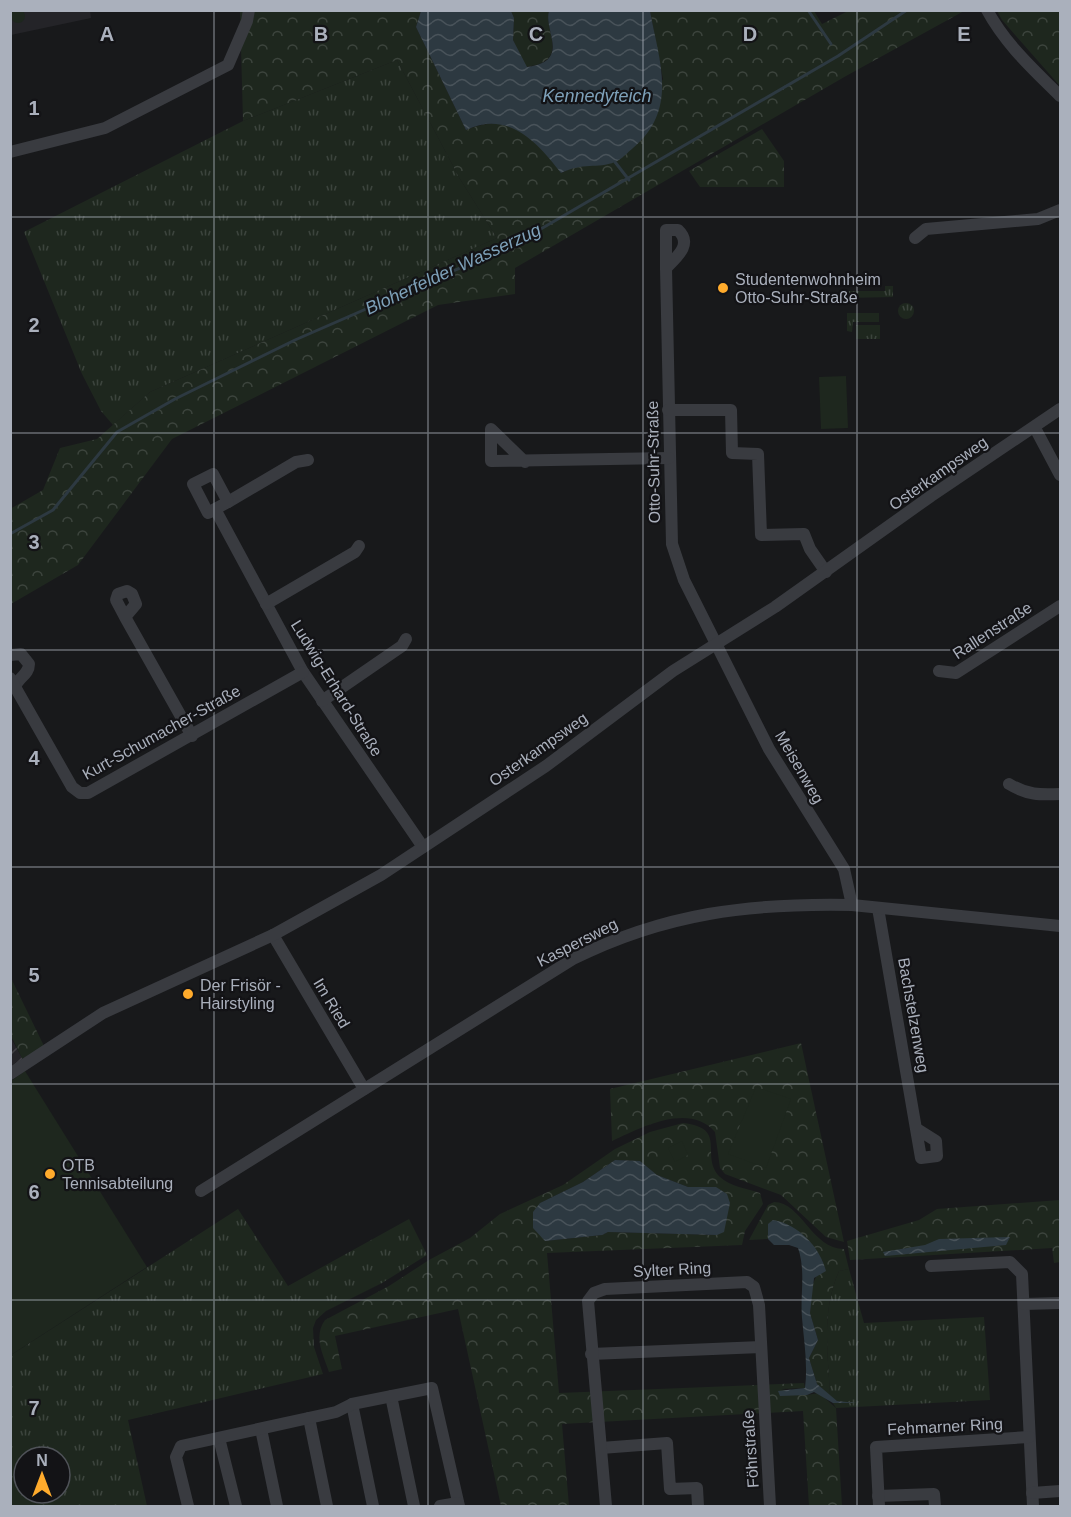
<svg xmlns="http://www.w3.org/2000/svg" width="1071" height="1517" font-family="Arial,sans-serif">
  <style>
    .built { fill: #242428 }
    .industrial { fill: url(#industrial-furrows) }
    .grass { fill: url(#grass-tufts); fill-rule: evenodd }
    .forest { fill: url(#forest-crowns); fill-rule: evenodd }
    .pitch { fill: #1e271e }
    .water { fill: url(#water-waves) }
    .lines { fill: none; stroke-linecap: round; stroke-linejoin: round }
    .stream { stroke: #2d3941; stroke-width: 3 }
    .minor { stroke: #393b40; stroke-width: 12 }
    .grid { fill: none; stroke: #aab0bc; stroke-width: 1.5; stroke-opacity: 0.55 }
    .poi-dot { fill: #ffab2c; stroke: #131316; stroke-width: 2 }
    .labels { text-anchor: middle; stroke-width: 4.5; stroke-linejoin: round; paint-order: stroke }
    .poi-label { font-size: 16px; fill: #aab0bc; stroke: #131316; text-anchor: start }
    .street-label { font-size: 16px; fill: #aab0bc; stroke: #131316 }
    .water-label { font-size: 18px; font-style: italic; fill: #7ea1b9; stroke: #131316 }
    .grid-label { font-size: 20px; text-anchor: middle; font-weight: bold; fill: #aab0bc; stroke: #131316; stroke-width: 4.5; stroke-linejoin: round; paint-order: stroke }
  </style>
  <defs>
    <pattern id="industrial-furrows" width="10" height="10" patternUnits="userSpaceOnUse" patternTransform="scale(1.5)"><rect width="10" height="10" fill="#242428"/><path d="M-1 1l2-2M0 10L10 0M9 11l2-2" fill="none" stroke="#414145"/></pattern>
    <pattern id="grass-tufts" width="24" height="20" patternUnits="userSpaceOnUse" patternTransform="scale(1.5)"><rect width="24" height="20" fill="#1e271e"/><path d="M3 7l-1-3M5 7V3M7 7l1-3M15 17l-1-3M17 17v-4M19 17l1-3" fill="none" stroke="#3c443d"/></pattern>
    <pattern id="forest-crowns" width="20" height="18" patternUnits="userSpaceOnUse" patternTransform="scale(1.5)"><rect width="20" height="18" fill="#1e271e"/><path d="M2 6a3 3 0 1 1 6 0M12 15a3 3 0 1 1 6 0" fill="none" stroke="#3c443d"/></pattern>
    <pattern id="water-waves" width="16" height="10" patternUnits="userSpaceOnUse" patternTransform="scale(1.5)"><rect width="16" height="10" fill="#2d3941"/><path d="M0 5q4-4 8 0t8 0" fill="none" stroke="#49535a"/></pattern>
  </defs>
  <rect width="100%" height="100%" fill="#18191b"/>
  <path class="built" d="M 11,11 L 90,11 L 91,18 L 11,35 Z"/>
  <path class="industrial" d="M 10,1036 L 23,1060 L 10,1068 Z"/>
  <g class="grass">
    <path d="M 397,60 L 460,179 L 497,238 L 150,392 L 113,425 L 101,411 L 82,374 L 24,232 L 243,121 Z"/>
    <path d="M 885,286 L 893,286 L 893,297 L 845,298 L 845,291 L 885,291 Z"/>
    <circle cx="906" cy="311" r="8"/>
    <path d="M 847,313 L 879,313 L 879,322 L 853,322 L 852,332 L 847,331 Z"/>
    <rect x="856" y="325" width="24" height="14"/>
    <path d="M 238,1209 L 288,1286 L 409,1219 L 427,1255 L 382,1283 L 326,1311 L 316,1320 L 313,1328 L 314,1347 L 323,1374 L 128,1420 L 147,1506 L 11,1506 L 11,1355 ZM 24,1457 L 60,1457 L 60,1493 L 24,1493 Z"/>
    <path d="M 849,1269 L 864,1323 L 984,1317 L 990,1400 L 836,1408 L 833,1403 L 850,1403 L 837,1401 L 830,1396 C 828,1352 821,1312 839,1271 Z"/>
  </g>
  <g class="forest">
    <path d="M 240,11 L 421,11 L 416,27 L 466,130 C 512,111 534,139 562,173 L 576,165 L 615,162 L 663,79 L 650,11 L 814,11 L 822,24 L 848,11 L 964,11 L 846,76 L 515,268 L 515,294 L 438,305 L 172,439 L 78,565 L 11,604 L 10,509 L 43,490 L 60,448 L 97,439 L 150,392 L 497,238 L 460,179 L 397,60 L 243,121 Z"/>
    <path d="M 511,11 L 549,11 C 543,30 572,61 526,67 L 513,40 L 514,18 Z"/>
    <path d="M 997,11 L 1060,11 L 1060,86 L 1002,20 Z"/>
    <path d="M 762,129 L 784,161 L 784,187 L 700,187 L 689,171 Z"/>
    <path d="M 10,976 L 44,1046 L 23,1060 L 11,1036 Z"/>
    <path d="M 801,1043 L 844,1242 L 826,1237 L 781,1195 L 725,1174 L 720,1168 L 715,1132 C 690,1102 641,1127 612,1141 L 610,1089 Z"/>
    <path d="M 683,1123 C 729,1128 699,1156 720,1177 C 729,1186 748,1189 760,1193 L 763,1204 L 745,1231 L 742,1245 L 547,1253 L 559,1393 L 804,1383 L 805,1388 L 781,1389 L 807,1395 L 819,1393 L 836,1408 L 842,1506 L 809,1506 L 803,1411 L 562,1424 L 569,1506 L 501,1506 L 458,1309 L 335,1336 L 342,1369 L 329,1372 C 323,1354 313,1337 325,1320 L 389,1286 L 429,1260 L 470,1238 L 500,1214 L 563,1185 L 615,1149 L 650,1132 ZM 615,1160 L 640,1161 L 657,1175 L 688,1187 L 716,1187 L 717,1235 L 608,1232 L 602,1235 L 545,1241 L 540,1203 L 583,1182 Z"/>
    <path d="M 1060,1200 L 1060,1262 L 1054,1263 L 1052,1248 L 850,1260 L 847,1241 L 919,1220 L 937,1209 Z"/>
    <path d="M 774,1202 C 801,1202 812,1249 844,1249 L 849,1269 L 839,1271 C 821,1312 828,1352 830,1396 L 817,1384 L 809,1358 L 818,1340 L 810,1313 L 812,1286 L 823,1261 L 768,1224 L 768,1239 L 749,1240 L 768,1205 Z"/>
  </g>
  <g class="pitch">
    <circle cx="18" cy="16" r="7"/>
    <path d="M 846,376 L 848,428 L 821,429 L 819,377 Z"/>
    <path d="M 25,1071 L 147,1267 L 11,1355 L 11,1081 Z"/>
    <path d="M 756,1087 L 791,1099 L 766,1168 L 728,1154 Z"/>
    <path d="M 682,1141 L 688,1155 L 675,1162 L 668,1148 Z"/>
  </g>
  <g class="water">
    <path d="M 421,11 L 511,11 L 514,18 L 513,40 L 527,67 C 572,61 543,30 549,11 L 650,11 C 659,61 679,109 633,148 C 628,152 621,160 615,162 C 597,169 583,162 561,173 C 537,142 508,110 466,130 L 416,27 Z"/>
    <path d="M 615,1160 L 640,1161 L 657,1175 L 688,1187 L 716,1187 L 727,1194 L 730,1203 L 724,1232 L 717,1235 L 608,1232 L 602,1235 L 545,1241 L 533,1228 L 533,1212 L 540,1203 L 583,1182 Z"/>
    <path d="M 773,1220 C 798,1224 820,1247 826,1271 L 814,1278 L 810,1313 L 818,1340 L 809,1358 L 817,1384 L 837,1401 L 857,1403 L 833,1403 L 814,1392 L 807,1395 L 780,1396 L 778,1391 L 805,1388 C 808,1365 804,1341 802,1318 C 800,1295 806,1271 798,1248 L 789,1245 L 774,1245 L 768,1239 L 768,1224 Z"/>
    <path d="M 1010,1237 L 1006,1245 L 885,1256 L 883,1252 L 925,1245 L 939,1239 Z"/>
  </g>
  <g class="lines">
    <g class="stream">
      <path d="M 808,10 L 831,44"/>
      <path d="M 615,162 L 629,180"/>
      <path d="M 10,534 L 53,510 L 117,432 L 175,399 L 295,340 L 515,244 L 838,56 L 907,10"/>
    </g>
    <g class="minor">
      <path d="M 987,10 C 1006,45 1033,69 1060,96"/>
      <path d="M 10,152 L 105,128 L 228,65 L 247,21 L 249,10"/>
      <path d="M 915,238 L 926,229 L 1038,219 L 1060,210"/>
      <path d="M 666,268 L 666,230 L 678,230 C 693,244 677,257 666,268 L 672,544 L 684,580 L 769,749 L 844,869 L 852,905"/>
      <path d="M 668,410 L 731,410 L 732,453 L 758,454 L 761,535 L 804,534 L 810,549 L 826,572"/>
      <path d="M 1035,428 L 1060,475"/>
      <path d="M 525,462 L 491,429 L 491,461 L 669,458"/>
      <path d="M 228,502 L 296,462 L 308,460"/>
      <path d="M 215,509 L 228,502 L 213,474 L 193,484 L 208,513 L 215,509 L 303,672 L 423,847"/>
      <path d="M 266,604 L 355,552 L 359,546"/>
      <path d="M 125,617 L 136,604 L 132,594 L 127,591 L 118,594 L 116,600 L 125,617 L 192,736"/>
      <path d="M 10,655 L 21,654 L 29,664 C 29,675 18,677 15,687"/>
      <path d="M 939,671 L 956,673 L 1060,606"/>
      <path d="M 10,678 L 72,787 L 80,793 L 88,793 L 303,672"/>
      <path d="M 322,701 L 402,646 L 406,639"/>
      <path d="M 1009,784 C 1027,795 1040,795 1060,794"/>
      <path d="M 878,908 L 921,1158 L 937,1156 L 936,1141 L 917,1129"/>
      <path d="M 273,935 L 364,1089"/>
      <path d="M 10,1074 L 103,1013 L 273,935 L 381,875 L 546,766 L 673,671 L 775,607 L 931,496 L 1060,409"/>
      <path d="M 201,1191 L 573,959 C 665,913 750,903 852,905 L 1060,926"/>
      <path d="M 931,1266 L 1010,1262 L 1022,1274 L 1033,1506"/>
      <path d="M 1024,1304 L 1060,1303"/>
      <path d="M 591,1354 L 761,1347"/>
      <path d="M 391,1396 L 414,1506"/>
      <path d="M 352,1404 L 373,1506"/>
      <path d="M 309,1418 L 327,1506"/>
      <path d="M 261,1429 L 277,1506"/>
      <path d="M 219,1438 L 236,1506"/>
      <path d="M 601,1448 L 667,1443 L 670,1489 L 697,1488 L 698,1506"/>
      <path d="M 1032,1493 L 1060,1491"/>
      <path d="M 878,1496 L 934,1494 L 935,1506"/>
      <path d="M 188,1506 L 176,1457 L 181,1446 L 336,1412 L 352,1404 L 432,1388 L 459,1506"/>
      <path d="M 440,1506 L 458,1503"/>
      <path d="M 606,1506 L 588,1301 L 594,1293 L 605,1289 L 747,1282 L 754,1287 L 759,1305 L 770,1506"/>
      <path d="M 879,1506 L 876,1447 L 1029,1437"/>
    </g>
  </g>
  <path class="grid" d="M 214,10 L 214,1506M 428,10 L 428,1506M 643,10 L 643,1506M 857,10 L 857,1506M 10,217 L 1060,217M 10,433 L 1060,433M 10,650 L 1060,650M 10,867 L 1060,867M 10,1084 L 1060,1084M 10,1300 L 1060,1300"/>
  <g class="poi-dot">
    <circle cx="723" cy="288" r="6"/>
    <circle cx="188" cy="994" r="6"/>
    <circle cx="50" cy="1174" r="6"/>
  </g>
  <g class="labels">
    <g class="poi-label">
      <text x="735" y="285">Studentenwohnheim<tspan x="735" dy="18">Otto-Suhr-Straße</tspan></text>
      <text x="200" y="991">Der Frisör -<tspan x="200" dy="18">Hairstyling</tspan></text>
      <text x="62" y="1171">OTB<tspan x="62" dy="18">Tennisabteilung</tspan></text>
    </g>
    <g class="street-label">
      <text transform="translate(653 462) rotate(-91)" y="6">Otto-Suhr-Straße</text>
      <text transform="translate(938 473) rotate(-35)" y="6">Osterkampsweg</text>
      <text transform="translate(992 630) rotate(-33)" y="6">Rallenstraße</text>
      <text transform="translate(337 688) rotate(58)" y="6">Ludwig-Erhard-Straße</text>
      <text transform="translate(161 732) rotate(-29)" y="6">Kurt-Schumacher-Straße</text>
      <text transform="translate(538 749) rotate(-35)" y="6">Osterkampsweg</text>
      <text transform="translate(800 767) rotate(60)" y="6">Meisenweg</text>
      <text transform="translate(577 942) rotate(-27)" y="6">Kaspersweg</text>
      <text transform="translate(332 1003) rotate(59)" y="6">Im Ried</text>
      <text transform="translate(914 1015) rotate(80)" y="6">Bachstelzenweg</text>
      <text transform="translate(672 1269) rotate(-3)" y="6">Sylter Ring</text>
      <text transform="translate(945 1426) rotate(-3)" y="6">Fehmarner Ring</text>
      <text transform="translate(750 1449) rotate(-94)" y="6">Föhrstraße</text>
    </g>
    <g class="water-label">
      <text x="597" y="102">Kennedyteich</text>
      <text transform="translate(453 269) rotate(-25)" y="6">Bloherfelder Wasserzug</text>
    </g>
  </g>
  <g class="grid-label">
    <text x="107" y="41">A</text>
    <text x="321" y="41">B</text>
    <text x="536" y="41">C</text>
    <text x="750" y="41">D</text>
    <text x="964" y="41">E</text>
    <text x="34" y="115">1</text>
    <text x="34" y="332">2</text>
    <text x="34" y="549">3</text>
    <text x="34" y="765">4</text>
    <text x="34" y="982">5</text>
    <text x="34" y="1199">6</text>
    <text x="34" y="1415">7</text>
  </g>
  <rect width="1071" height="1517" fill="none" stroke="#aab0bc" stroke-width="24"/>
  <g transform="translate(42 1475)"><circle r="28" fill="#131316" stroke="#4f5258" stroke-width="1.5"/>
  <path d="M0-4.5L10 22L0 15L-10 22Z" fill="#ffab2c"/>
  <text y="-9" font-size="16" font-weight="bold" text-anchor="middle" fill="#aab0bc">N</text>
  </g>
</svg>
